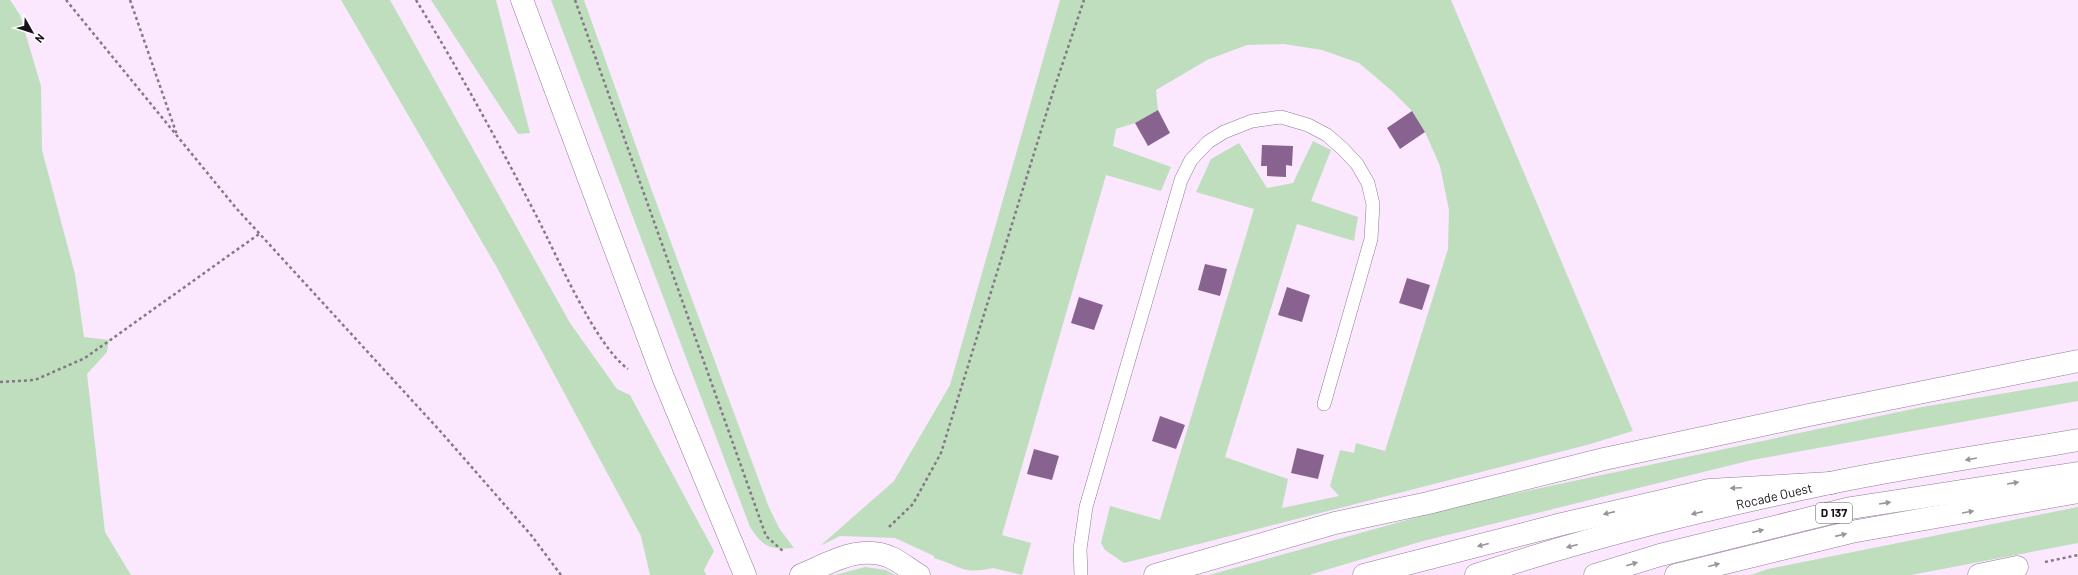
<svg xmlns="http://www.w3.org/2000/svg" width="2078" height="575" font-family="Barlow,sans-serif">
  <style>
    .green { fill: #bfdebe }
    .building { fill: #896390 }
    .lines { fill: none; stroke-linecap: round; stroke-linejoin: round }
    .lane-casing { stroke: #907b94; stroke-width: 14 }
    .street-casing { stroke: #907b94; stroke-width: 23 }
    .secondary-casing { stroke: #907b94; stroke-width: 23 }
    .primary-casing { stroke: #907b94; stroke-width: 23 }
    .highway-casing { stroke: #907b94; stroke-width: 23 }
    .path { stroke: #847786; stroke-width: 2.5; stroke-dasharray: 3 3; stroke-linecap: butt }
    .lane { stroke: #fff; stroke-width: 13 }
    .street { stroke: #fff; stroke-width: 22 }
    .secondary { stroke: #fff; stroke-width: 22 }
    .primary { stroke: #fff; stroke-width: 22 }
    .highway { stroke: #fff; stroke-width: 22 }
    .oneway { fill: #989498 }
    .labels { text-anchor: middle; stroke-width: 3; stroke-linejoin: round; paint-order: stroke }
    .shield { fill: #fff; stroke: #5e585f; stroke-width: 1 }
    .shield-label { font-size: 12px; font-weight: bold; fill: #19111a }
    .street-label { font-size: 13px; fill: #19111a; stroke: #fff }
  </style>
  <rect width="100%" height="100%" fill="#fbe8fe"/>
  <g class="green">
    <path d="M 0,0 L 10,0 L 20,15 L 41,86 L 42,150 L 75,274 L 84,337 L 109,340 L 107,352 L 87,374 L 105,532 L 131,575 L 0,575 Z"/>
    <path d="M 341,0 L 390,0 L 570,323 L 617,389 L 630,395 L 714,551 L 704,570 L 706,575 L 650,575 L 641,536 L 496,266 Z"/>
    <path d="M 431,0 L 496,0 L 530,133 L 518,134 Z"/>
    <path d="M 551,0 L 584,0 L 652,191 L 768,505 L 779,528 L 794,548 C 770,550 763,547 750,527 Z"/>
    <path d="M 1060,0 L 1451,0 L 1633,431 L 1587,445 L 1124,563 L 1105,550 L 1101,543 L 1110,506 L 1160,520 L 1254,209 L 1196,192 L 1211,159 L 1239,143 L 1267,188 L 1293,183 L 1313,141 L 1331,150 L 1311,201 L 1358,217 L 1354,241 L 1297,224 L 1225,457 L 1288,479 L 1282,508 L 1339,496 L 1330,486 L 1340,450 L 1354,453 L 1356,443 L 1385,451 L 1448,249 L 1449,210 L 1440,166 L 1425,132 L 1412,111 L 1392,91 L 1359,63 L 1322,50 L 1284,44 L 1247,45 L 1207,60 L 1156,90 L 1158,110 L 1135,123 L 1116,129 L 1113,146 L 1171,167 L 1161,191 L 1106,175 L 1002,535 L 1031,543 L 1022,575 L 993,568 C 962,575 961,566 934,558 L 934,556 L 895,538 L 840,536 L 820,546 L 894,481 L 950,385 Z"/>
    <path d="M 2078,381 L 2078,401 L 1752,460 L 1423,541 L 1309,575 L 1209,575 L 1461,505 L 1922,407 Z"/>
    <path d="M 2078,507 L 2078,543 L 1911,575 L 1751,575 L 1768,569 Z"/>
    <path d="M 865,567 L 886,570 L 895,575 L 835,575 Z"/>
  </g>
  <g class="building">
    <path d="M 1158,110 L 1170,133 L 1148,146 L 1135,123 Z"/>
    <path d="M 1412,111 L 1425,132 L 1400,149 L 1387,128 Z"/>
    <path d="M 1262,145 L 1293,146 L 1292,166 L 1286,165 L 1286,177 L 1267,176 L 1267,166 L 1261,166 Z"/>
    <path d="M 1205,264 L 1227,269 L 1220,296 L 1198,290 Z"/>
    <path d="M 1407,278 L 1430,285 L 1422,310 L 1399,303 Z"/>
    <path d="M 1287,287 L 1310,295 L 1302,322 L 1278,315 Z"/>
    <path d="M 1079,297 L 1103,305 L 1094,330 L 1071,323 Z"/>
    <path d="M 1160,416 L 1185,425 L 1176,449 L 1152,441 Z"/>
    <path d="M 1297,448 L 1324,455 L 1318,479 L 1291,473 Z"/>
    <path d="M 1034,449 L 1059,456 L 1052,480 L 1027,474 Z"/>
  </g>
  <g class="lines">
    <g class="lane-casing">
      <path id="lane" d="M 1081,575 L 1080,549 L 1086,507 L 1181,180 L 1191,160 L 1208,142 L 1224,132 L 1252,121 L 1281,117 L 1308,125 L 1327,135 L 1343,149 L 1357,164 L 1368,183 L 1373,204 L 1371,239 L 1324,404"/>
    </g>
    <g class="street-casing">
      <g id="street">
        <path d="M 801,575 C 830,563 861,543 892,558 C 902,563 910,570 919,575"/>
        <path d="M 1155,575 L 1335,523 L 1428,503 L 1604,459 L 1809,415 L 2078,361"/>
        <path d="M 1979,575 L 2017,567"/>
      </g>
    </g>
    <g class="secondary-casing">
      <path id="secondary" d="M 522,0 L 663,377 L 745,575"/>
    </g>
    <g class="primary-casing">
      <g id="primary">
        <path d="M 1476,575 C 1592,536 1711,508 1830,483 C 1912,466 1996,454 2078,440"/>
        <path d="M 1595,575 L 1660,555 L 1851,508 L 2078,473"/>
      </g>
    </g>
    <g class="highway-casing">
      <g id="highway">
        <path d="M 1364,575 L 1562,524 L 1709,490 L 1831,483"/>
        <path d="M 1676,575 L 1851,532 L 2078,492"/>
      </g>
    </g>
    <g class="path">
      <path d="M 66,0 L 236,208 L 441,432 L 531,535 L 561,575"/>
      <path d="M 130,0 L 177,135"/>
      <path d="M 416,0 C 459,70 499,144 537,217 C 557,256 595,345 628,369"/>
      <path d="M 575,0 L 766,536 L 784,552"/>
      <path d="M 0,382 L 35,380 L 85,358 L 259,234"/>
      <path d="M 889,527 L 913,504 L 941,453 L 1053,92 L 1084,0"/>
      <path d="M 2045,562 L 2078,555"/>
    </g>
    <use href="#lane" class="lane"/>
    <use href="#street" class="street"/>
    <use href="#secondary" class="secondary"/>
    <use href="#primary" class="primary"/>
    <use href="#highway" class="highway"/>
  </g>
  <defs><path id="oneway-solid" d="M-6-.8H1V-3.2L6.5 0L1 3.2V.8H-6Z"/></defs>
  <g class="oneway">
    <use href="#oneway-solid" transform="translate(1971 459) rotate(170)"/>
    <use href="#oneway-solid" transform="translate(2013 483) rotate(-9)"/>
    <use href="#oneway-solid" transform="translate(1736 488) rotate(177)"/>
    <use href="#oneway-solid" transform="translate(1885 503) rotate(-9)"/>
    <use href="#oneway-solid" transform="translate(1968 512) rotate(-10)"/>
    <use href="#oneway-solid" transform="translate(1609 513) rotate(167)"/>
    <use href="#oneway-solid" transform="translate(1697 513) rotate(167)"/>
    <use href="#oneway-solid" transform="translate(1758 531) rotate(-14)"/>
    <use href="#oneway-solid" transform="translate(1841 535) rotate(-13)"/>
    <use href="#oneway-solid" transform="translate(1483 545) rotate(166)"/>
    <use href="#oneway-solid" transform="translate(1572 546) rotate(165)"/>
    <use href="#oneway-solid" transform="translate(1632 564) rotate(-17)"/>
    <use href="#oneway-solid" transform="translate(1714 565) rotate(-15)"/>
  </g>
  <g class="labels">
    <rect class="shield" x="1816" y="503" width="36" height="20" rx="3"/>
    <g class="shield-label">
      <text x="1834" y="517">D 137</text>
    </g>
    <g class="street-label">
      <text transform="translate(1774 496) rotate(-13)" y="5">Rocade Ouest</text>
    </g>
  </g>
  <g transform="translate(32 32) rotate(129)" stroke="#ffffff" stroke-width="3" paint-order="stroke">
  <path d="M0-3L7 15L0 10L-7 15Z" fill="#19111a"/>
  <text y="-6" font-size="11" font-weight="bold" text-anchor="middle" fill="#19111a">N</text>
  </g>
</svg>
